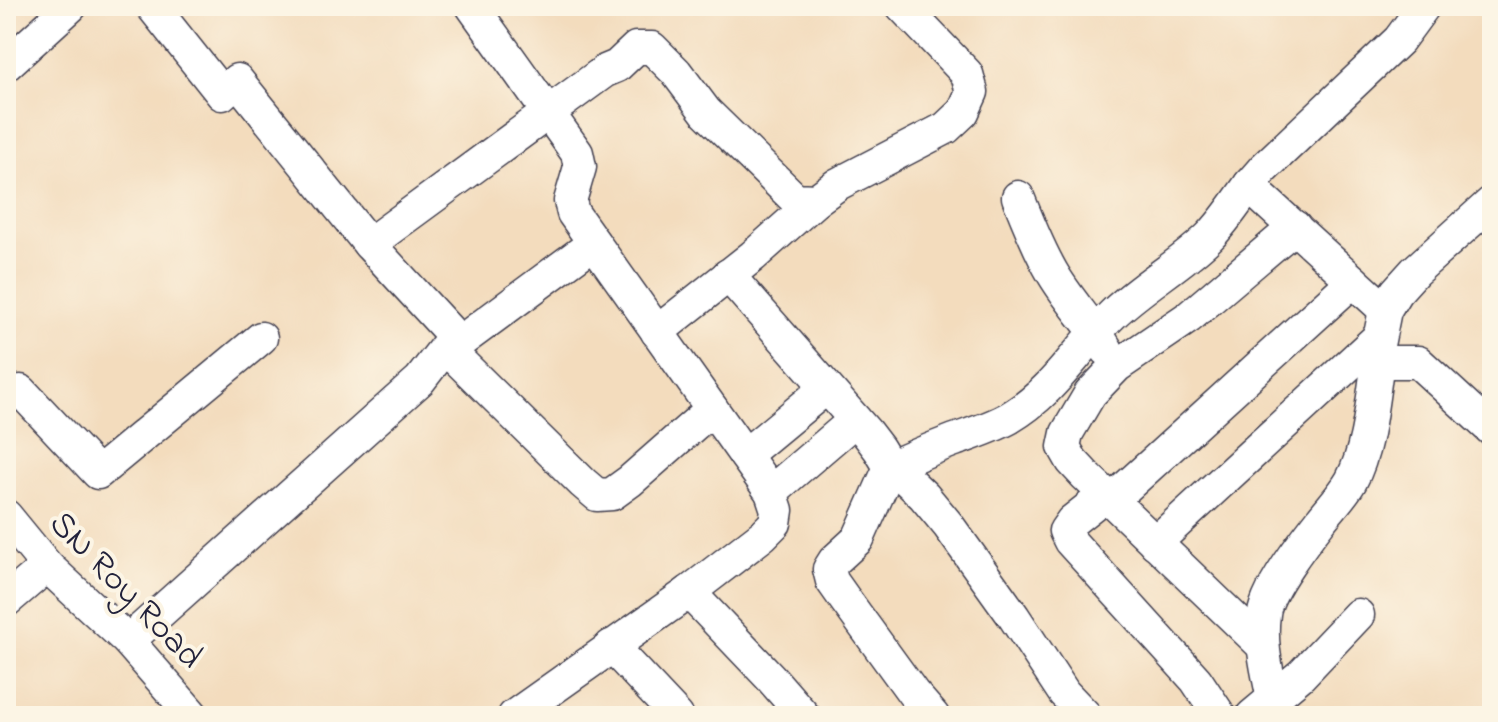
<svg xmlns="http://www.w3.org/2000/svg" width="1498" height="722" font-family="'Indie Flower',sans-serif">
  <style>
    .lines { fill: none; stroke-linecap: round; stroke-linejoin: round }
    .minor-casing { stroke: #413e4e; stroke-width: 35 }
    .minor { stroke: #fff; stroke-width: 32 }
    .labels { text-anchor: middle; stroke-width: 8; stroke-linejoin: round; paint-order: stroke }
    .street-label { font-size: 36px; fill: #22223b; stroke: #fcf5e5 }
  </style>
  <rect width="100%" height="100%" fill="#fcf5e5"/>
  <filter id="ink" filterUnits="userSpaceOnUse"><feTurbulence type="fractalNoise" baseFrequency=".0125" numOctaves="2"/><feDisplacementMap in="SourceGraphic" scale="16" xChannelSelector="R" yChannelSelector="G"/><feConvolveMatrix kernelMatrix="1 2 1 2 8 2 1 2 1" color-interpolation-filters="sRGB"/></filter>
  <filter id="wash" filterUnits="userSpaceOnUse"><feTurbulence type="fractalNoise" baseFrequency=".006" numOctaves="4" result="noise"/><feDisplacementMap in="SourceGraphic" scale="32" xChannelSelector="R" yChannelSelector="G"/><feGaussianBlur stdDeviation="1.8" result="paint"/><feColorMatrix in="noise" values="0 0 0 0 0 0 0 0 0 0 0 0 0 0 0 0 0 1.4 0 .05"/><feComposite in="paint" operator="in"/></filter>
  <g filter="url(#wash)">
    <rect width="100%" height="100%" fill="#f3dcbd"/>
  </g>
  <g filter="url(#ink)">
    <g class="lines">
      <g class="minor-casing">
        <g id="minor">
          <path d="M 472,6 L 577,153 L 580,167 L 570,201 L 573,213 L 771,492 L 777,510 L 775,523 L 763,535 L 689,592 L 514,716"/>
          <path d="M 6,65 L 71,6"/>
          <path d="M 1018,197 C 1028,222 1038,248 1052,272 C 1068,300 1090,322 1107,350"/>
          <path d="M 369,244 L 605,71 L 617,66 L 636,48 L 652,48 L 676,72 L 706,112 L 795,199 L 816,200 L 838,184 L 946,128 L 963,112 L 972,92 L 967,74 L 902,6"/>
          <path d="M 728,275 L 866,432 L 879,449 L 890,467 L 903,476 L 924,496 L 948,525 L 1014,617 L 1064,693 L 1086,716"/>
          <path d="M 1385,310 L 1262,198 L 1250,184 L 1264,168 L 1399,40 L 1424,6"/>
          <path d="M 657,332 L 753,256 L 816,200"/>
          <path d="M 448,350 L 583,483 L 597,495 L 612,494 L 630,481 L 712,409"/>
          <path d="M 441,356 L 594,243"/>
          <path d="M 1378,362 L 1418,362 L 1492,430"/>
          <path d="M 6,397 L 21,391 L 98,473 L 261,338"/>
          <path d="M 745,455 L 826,388"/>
          <path d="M 771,492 L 855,420"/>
          <path d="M 1105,495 L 1072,521 L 1065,531 L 1070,541 L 1196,680 L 1220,716"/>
          <path d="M 1111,501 L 1353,281"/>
          <path d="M 6,516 L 47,566 L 128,641 L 193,716"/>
          <path d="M 1155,543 L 1379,337"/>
          <path d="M 689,592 L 770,677 L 804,716"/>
          <path d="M 6,601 L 47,566"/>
          <path d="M 128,641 L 420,380 L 454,336 L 369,244 L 237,80 L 222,94 L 152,6"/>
          <path d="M 611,646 L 677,716"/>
          <path d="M 1263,646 L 1086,476 L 1072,461 L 1064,447 L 1067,433 L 1090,394 L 1117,366 L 1189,317 L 1295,227"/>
          <path d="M 1273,699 C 1267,670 1260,643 1264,614 C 1266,591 1306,539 1321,520 C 1331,507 1343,495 1351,481 C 1369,448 1372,399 1378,362 L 1377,350 L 1385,310 L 1396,292 L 1415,271 L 1492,202"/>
          <path d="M 933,716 L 913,693 L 844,598 L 832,581 L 829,569 L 834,561 L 858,539 L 890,467 C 910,458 931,449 952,441 C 971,434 991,428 1009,418 C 1054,392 1077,349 1113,314 C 1142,286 1179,266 1209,237 C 1225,221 1237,202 1250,184"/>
          <path d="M 1252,716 L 1301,675 L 1358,615"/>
        </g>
      </g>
      <use href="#minor" class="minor"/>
    </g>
  </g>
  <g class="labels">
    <g class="street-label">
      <text transform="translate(128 588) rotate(46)" y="13">SN Roy Road</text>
    </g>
  </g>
  <rect width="1498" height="722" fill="none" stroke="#fcf5e5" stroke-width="32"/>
</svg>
